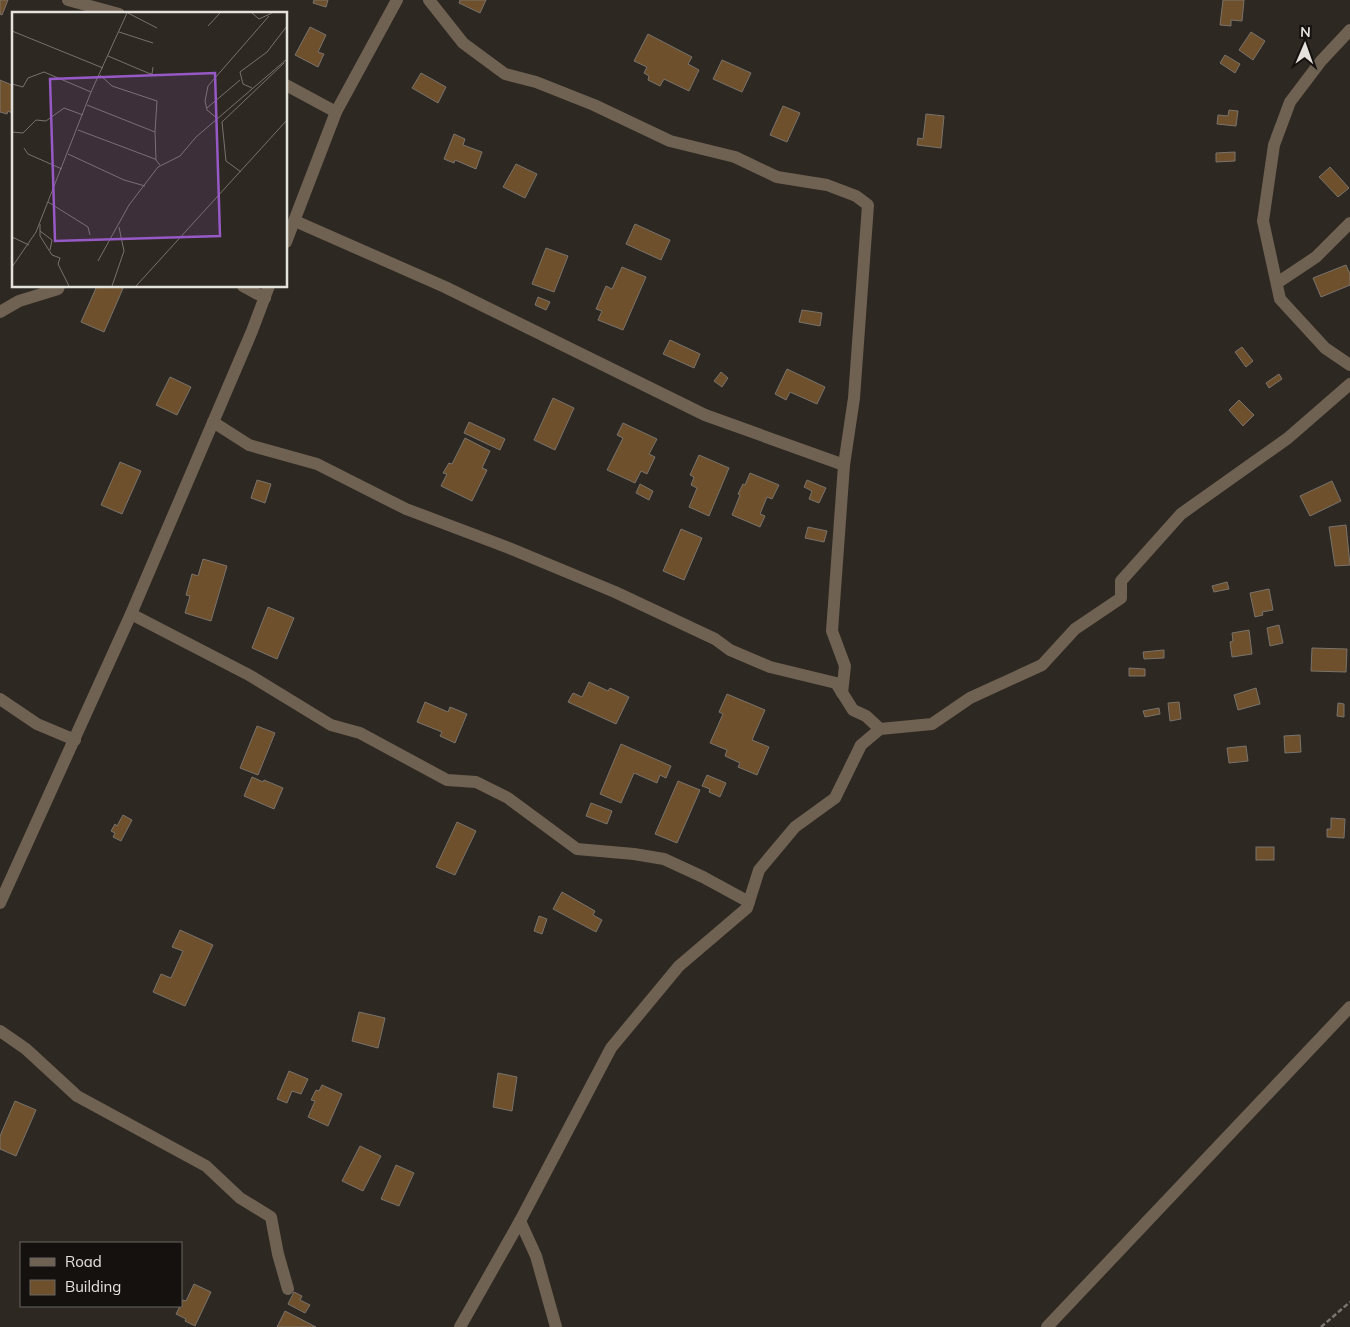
<svg xmlns="http://www.w3.org/2000/svg" width="1350" height="1327" font-family="Mulish,sans-serif">
  <style>
    .building { fill: #6e502c; stroke: #79736c }
    .lines { fill: none; stroke-linecap: round; stroke-linejoin: round }
    .path { stroke: #7a7671; stroke-width: 2.5; stroke-dasharray: 5 2.5; stroke-linecap: butt }
    .street { stroke: #6f6252; stroke-width: 12 }
    .inset-road { fill: none; stroke: #77726d; stroke-width: 1 }
    .view { fill: #9659c6; fill-opacity: 0.15; stroke: #9659c6; stroke-width: 2.5 }
    .inset-edge { fill: none; stroke: #e5e1dd; stroke-width: 2.5 }
  </style>
  <rect width="100%" height="100%" fill="#2d2822"/>
  <g class="building">
    <path d="M 0,0 L 8,0 L 2,15 L 0,14 Z"/>
    <path d="M 314,0 L 328,0 L 326,7 L 313,3 Z"/>
    <path d="M 460,0 L 486,0 L 480,13 L 459,3 Z"/>
    <path d="M 1223,0 L 1244,0 L 1242,21 L 1231,20 L 1231,26 L 1220,25 Z"/>
    <path d="M 310,27 L 326,35 L 318,52 L 324,54 L 318,67 L 295,55 Z"/>
    <path d="M 1251,32 L 1265,41 L 1253,60 L 1239,50 Z"/>
    <path d="M 648,34 L 692,57 L 688,64 L 699,70 L 689,91 L 664,79 L 660,86 L 648,80 L 649,76 L 644,73 L 647,67 L 634,61 Z"/>
    <path d="M 1225,55 L 1240,64 L 1235,73 L 1220,63 Z"/>
    <path d="M 722,60 L 751,73 L 742,92 L 713,79 Z"/>
    <path d="M 421,73 L 446,87 L 438,103 L 412,88 Z"/>
    <path d="M 0,80 L 14,86 L 14,114 L 8,111 L 7,114 L 0,112 Z"/>
    <path d="M 783,106 L 800,113 L 787,142 L 770,135 Z"/>
    <path d="M 1229,110 L 1238,111 L 1236,126 L 1217,124 L 1218,115 L 1228,116 Z"/>
    <path d="M 926,114 L 944,116 L 941,148 L 917,145 L 918,138 L 923,139 Z"/>
    <path d="M 454,134 L 465,139 L 463,145 L 482,152 L 476,169 L 455,160 L 454,163 L 444,159 Z"/>
    <path d="M 1235,152 L 1235,161 L 1216,162 L 1216,153 Z"/>
    <path d="M 516,164 L 537,174 L 525,198 L 503,187 Z"/>
    <path d="M 1330,167 L 1349,188 L 1338,197 L 1319,177 Z"/>
    <path d="M 635,224 L 670,240 L 661,260 L 626,244 Z"/>
    <path d="M 546,248 L 568,256 L 554,292 L 532,284 Z"/>
    <path d="M 1346,265 L 1350,274 L 1350,285 L 1321,297 L 1313,278 Z"/>
    <path d="M 622,267 L 646,277 L 623,330 L 598,320 L 602,311 L 596,309 L 606,286 L 612,289 Z"/>
    <path d="M 97,286 L 124,286 L 104,332 L 81,322 Z"/>
    <path d="M 538,297 L 550,302 L 546,310 L 535,305 Z"/>
    <path d="M 802,310 L 822,313 L 820,326 L 799,322 Z"/>
    <path d="M 670,340 L 700,354 L 694,368 L 663,354 Z"/>
    <path d="M 1242,347 L 1253,361 L 1246,367 L 1235,352 Z"/>
    <path d="M 787,369 L 825,387 L 817,404 L 790,392 L 786,400 L 775,394 Z"/>
    <path d="M 721,372 L 728,378 L 722,387 L 714,381 Z"/>
    <path d="M 1279,374 L 1282,379 L 1269,388 L 1266,383 Z"/>
    <path d="M 170,377 L 191,387 L 177,415 L 156,405 Z"/>
    <path d="M 553,398 L 574,408 L 555,450 L 534,440 Z"/>
    <path d="M 1239,400 L 1254,415 L 1243,426 L 1229,410 Z"/>
    <path d="M 469,422 L 505,439 L 500,450 L 464,433 Z"/>
    <path d="M 623,423 L 657,439 L 649,454 L 655,457 L 647,474 L 641,471 L 635,483 L 607,470 L 623,438 L 617,435 Z"/>
    <path d="M 465,438 L 490,451 L 482,468 L 487,470 L 472,501 L 441,486 L 447,474 L 443,473 L 449,463 L 452,464 Z"/>
    <path d="M 699,455 L 729,468 L 709,516 L 689,507 L 697,488 L 691,485 L 694,477 L 690,475 Z"/>
    <path d="M 120,462 L 141,471 L 122,514 L 101,505 Z"/>
    <path d="M 750,473 L 779,485 L 772,499 L 767,497 L 760,514 L 765,516 L 760,527 L 732,515 L 740,495 L 738,494 L 743,484 L 745,485 Z"/>
    <path d="M 257,480 L 271,484 L 265,503 L 251,498 Z"/>
    <path d="M 807,480 L 826,488 L 819,503 L 809,499 L 812,491 L 804,487 Z"/>
    <path d="M 1332,481 L 1341,501 L 1310,516 L 1300,496 Z"/>
    <path d="M 640,484 L 653,491 L 649,500 L 636,493 Z"/>
    <path d="M 1346,525 L 1350,565 L 1335,566 L 1329,527 Z"/>
    <path d="M 808,527 L 827,531 L 824,542 L 805,538 Z"/>
    <path d="M 681,529 L 702,538 L 684,580 L 663,571 Z"/>
    <path d="M 203,559 L 227,566 L 211,621 L 185,613 L 190,596 L 186,595 L 192,574 L 198,576 Z"/>
    <path d="M 1227,582 L 1229,589 L 1214,592 L 1212,586 Z"/>
    <path d="M 1269,589 L 1273,610 L 1262,612 L 1263,615 L 1255,617 L 1250,593 Z"/>
    <path d="M 268,607 L 294,618 L 277,659 L 252,648 Z"/>
    <path d="M 1279,625 L 1283,643 L 1270,646 L 1267,628 Z"/>
    <path d="M 1249,630 L 1252,654 L 1232,657 L 1230,642 L 1233,641 L 1232,633 Z"/>
    <path d="M 1312,648 L 1347,649 L 1346,672 L 1311,671 Z"/>
    <path d="M 1164,650 L 1164,658 L 1144,659 L 1143,652 Z"/>
    <path d="M 1129,668 L 1145,669 L 1145,676 L 1129,676 Z"/>
    <path d="M 589,682 L 608,691 L 610,688 L 629,697 L 616,724 L 568,702 L 573,693 L 582,697 Z"/>
    <path d="M 1256,688 L 1260,704 L 1238,710 L 1234,695 Z"/>
    <path d="M 727,694 L 765,710 L 752,740 L 769,747 L 757,775 L 738,767 L 740,763 L 725,756 L 727,750 L 710,743 L 723,714 L 719,712 Z"/>
    <path d="M 425,702 L 448,712 L 450,707 L 467,714 L 455,743 L 440,736 L 442,732 L 417,722 Z"/>
    <path d="M 1179,702 L 1181,719 L 1170,721 L 1168,703 Z"/>
    <path d="M 1338,703 L 1344,704 L 1344,717 L 1337,716 Z"/>
    <path d="M 1159,708 L 1160,714 L 1145,717 L 1143,711 Z"/>
    <path d="M 257,726 L 275,733 L 258,775 L 240,768 Z"/>
    <path d="M 1300,735 L 1301,752 L 1285,753 L 1284,736 Z"/>
    <path d="M 621,744 L 671,766 L 666,778 L 660,775 L 657,783 L 634,773 L 621,803 L 600,794 Z"/>
    <path d="M 1246,746 L 1248,761 L 1229,763 L 1227,748 Z"/>
    <path d="M 707,775 L 726,783 L 720,797 L 709,792 L 710,789 L 702,786 Z"/>
    <path d="M 252,777 L 263,782 L 264,780 L 283,788 L 274,809 L 244,796 Z"/>
    <path d="M 678,781 L 700,790 L 677,843 L 655,834 Z"/>
    <path d="M 591,803 L 612,811 L 607,824 L 586,816 Z"/>
    <path d="M 123,815 L 132,820 L 121,841 L 113,837 L 115,833 L 111,831 L 115,824 L 117,826 Z"/>
    <path d="M 1331,818 L 1345,819 L 1344,838 L 1327,837 L 1327,829 L 1331,829 Z"/>
    <path d="M 457,822 L 476,831 L 455,875 L 436,867 Z"/>
    <rect x="1256" y="847" width="18" height="13"/>
    <path d="M 562,892 L 595,911 L 593,915 L 602,920 L 596,932 L 553,909 Z"/>
    <path d="M 539,916 L 547,919 L 542,934 L 534,931 Z"/>
    <path d="M 180,930 L 213,945 L 185,1006 L 153,992 L 161,974 L 171,978 L 183,951 L 172,947 Z"/>
    <path d="M 359,1012 L 385,1018 L 378,1048 L 352,1041 Z"/>
    <path d="M 289,1071 L 308,1079 L 301,1094 L 292,1091 L 287,1103 L 277,1099 Z"/>
    <path d="M 498,1073 L 517,1077 L 512,1111 L 493,1107 Z"/>
    <path d="M 322,1085 L 342,1094 L 328,1126 L 308,1117 L 315,1101 L 311,1100 L 316,1090 L 319,1091 Z"/>
    <path d="M 15,1101 L 36,1110 L 16,1156 L 0,1149 L 0,1136 Z"/>
    <path d="M 360,1146 L 381,1156 L 363,1191 L 342,1181 Z"/>
    <path d="M 396,1165 L 414,1173 L 399,1206 L 381,1199 Z"/>
    <path d="M 194,1284 L 211,1292 L 195,1326 L 185,1321 L 186,1319 L 176,1314 L 183,1300 L 186,1301 Z"/>
    <path d="M 294,1292 L 302,1296 L 300,1300 L 310,1305 L 305,1313 L 288,1304 Z"/>
    <path d="M 285,1311 L 316,1327 L 277,1327 Z"/>
  </g>
  <g class="lines">
    <path class="path" d="M 1321,1327 L 1350,1302"/>
    <g class="street">
      <path d="M 68,0 L 119,14"/>
      <path d="M 429,0 L 463,43 L 505,74 L 536,82 L 594,105 L 670,141 L 735,157 L 777,177 L 827,185 L 856,196 L 868,205 L 854,398 L 844,465"/>
      <path d="M 1350,30 L 1321,61 L 1290,102 L 1274,145 L 1263,221 L 1280,299 L 1325,348 L 1350,365"/>
      <path d="M 286,85 L 336,112"/>
      <path d="M 295,221 L 445,287 L 705,415 L 844,465 L 832,631 L 845,666 L 842,693"/>
      <path d="M 286,242 L 336,112 L 397,0"/>
      <path d="M 1277,283 L 1316,257 L 1350,223"/>
      <path d="M 243,286 L 265,298"/>
      <path d="M 0,312 L 19,301 L 58,289 L 59,286"/>
      <path d="M 213,422 L 249,445 L 317,464 L 406,509 L 509,548 L 615,592 L 715,639 L 730,650 L 770,667 L 836,683 L 853,710 L 866,716 L 880,729"/>
      <path d="M 131,614 L 249,675 L 331,725 L 360,733 L 447,780 L 476,782 L 508,798 L 577,849 L 634,854 L 664,859 L 703,877 L 749,902"/>
      <path d="M 0,699 L 37,724 L 75,740"/>
      <path d="M 0,903 L 131,614 L 252,331 L 269,286"/>
      <path d="M 0,1031 L 26,1049 L 77,1096 L 206,1166 L 240,1198 L 271,1217 L 278,1254 L 288,1289"/>
      <path d="M 520,1221 L 536,1256 L 556,1327"/>
      <path d="M 460,1327 L 520,1221 L 611,1048 L 679,966 L 747,908 L 759,870 L 795,827 L 835,798 L 861,745 L 880,729 L 932,724 L 970,698 L 1042,665 L 1075,629 L 1121,598 L 1121,581 L 1181,514 L 1288,438 L 1350,384"/>
      <path d="M 1047,1327 L 1350,1007"/>
    </g>
  </g>
  <g transform="translate(12 12)">
    <rect width="275" height="275" fill="#2d2822"/>
    <path class="inset-road" d="M 116,1 L 145,16M 240,1 L 247,7 L 260,1M 196,14 L 208,1M 0,19 L 91,56M 107,20 L 141,31M 96,44 L 136,61 L 140,62 L 141,55M 88,63 L 100,74 L 145,89 L 143,120M 0,72 L 11,75 L 16,66 L 32,60 L 79,80M 240,76 L 231,72 L 228,60 L 255,40 L 275,14M 75,93 L 143,120 L 144,148M 195,96 L 228,68M 206,107 L 195,98 L 193,89 L 196,74 L 257,4M 66,118 L 143,147 L 148,153M 0,120 L 11,121 L 24,108 L 34,109 L 52,96 L 71,103M 12,136 L 16,142 L 50,157M 56,142 L 112,168 L 133,174M 229,160 L 214,149 L 210,110 L 272,51M 36,190 L 76,215 L 78,223M 28,212 L 28,224 L 40,243 L 48,246 L 46,252 L 57,274M 28,219 L 40,228 L 38,238M 0,225 L 17,233M 86,249 L 117,193 L 146,155 L 168,144 L 184,125 L 275,47M 0,255 L 24,220 L 79,80 L 115,1M 100,274 L 112,239 L 107,215M 124,274 L 275,108"/>
    <path class="view" d="M 203,61 L 208,224 L 43,229 L 38,67 Z"/>
    <rect width="275" height="275" class="inset-edge"/>
  </g>
  <rect x="20" y="1242" width="162" height="65" fill="#14110e" stroke="#686461"/>
  <rect x="30" y="1258" width="25" height="8" fill="#6f6252" stroke="#686461"/>
  <text x="65" y="1267" font-size="15" fill="#e5e1dd">Road</text>
  <rect x="30" y="1280" width="25" height="15" fill="#6e502c" stroke="#686461"/>
  <text x="65" y="1292" font-size="15" fill="#e5e1dd">Building</text>
  <g transform="translate(1305 45) rotate(2)" stroke="#14110e" stroke-width="4" paint-order="stroke">
  <path d="M0-4L9 19L0 12L-9 19Z" fill="#e5e1dd"/>
  <text y="-8" font-size="14" font-weight="bold" text-anchor="middle" fill="#e5e1dd">N</text>
  </g>
</svg>
